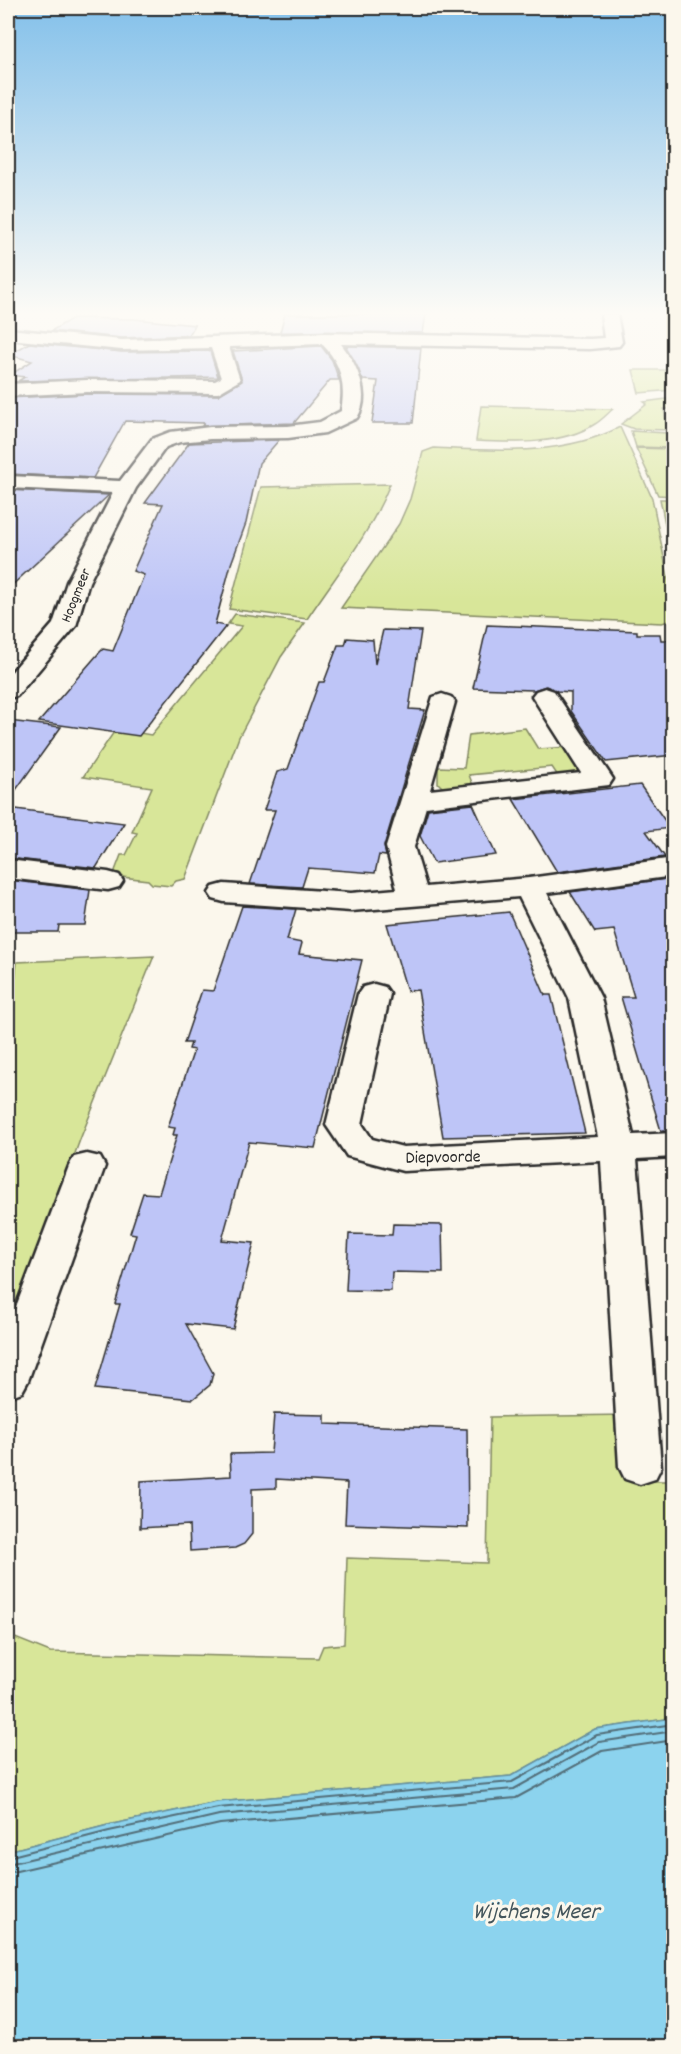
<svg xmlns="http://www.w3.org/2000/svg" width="681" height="2054" font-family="Dekko,sans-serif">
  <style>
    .green { fill: #d8e699; stroke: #828862; stroke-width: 1.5 }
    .water { fill: #8cd3ee; stroke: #6590a0; stroke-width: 1.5 }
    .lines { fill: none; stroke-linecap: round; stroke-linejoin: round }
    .shore { stroke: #526e79; stroke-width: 2 }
    .building { fill: #bec5f7; stroke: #2b2b2b; stroke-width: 1.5 }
    .minor-casing { stroke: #2b2b2b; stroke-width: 5 }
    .minor { fill: #fbf7ec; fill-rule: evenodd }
    .labels { text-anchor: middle; stroke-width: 6; stroke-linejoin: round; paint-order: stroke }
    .far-street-label { font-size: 15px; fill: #2b2b2b; stroke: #fbf7ec }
    .street-label { font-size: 18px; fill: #2b2b2b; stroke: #fbf7ec }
    .near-water-label { font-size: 24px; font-style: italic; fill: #43555c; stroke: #fbf7ec }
  </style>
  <rect width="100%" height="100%" fill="#fbf7ec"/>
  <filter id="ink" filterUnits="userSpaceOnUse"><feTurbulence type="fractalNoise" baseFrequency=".0167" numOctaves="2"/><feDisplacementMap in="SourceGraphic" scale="12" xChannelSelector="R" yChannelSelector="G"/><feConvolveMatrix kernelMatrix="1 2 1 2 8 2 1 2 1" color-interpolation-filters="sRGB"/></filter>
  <g filter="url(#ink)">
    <g class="green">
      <path d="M 633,370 L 673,370 L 673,390 L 639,393 Z"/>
      <path d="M 673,398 L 673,402 L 668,403 L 669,409 L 664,409 L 667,430 L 634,429 L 621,424 L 647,404 L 644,402 Z"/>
      <path d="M 481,406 L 613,409 C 607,414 602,420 595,424 C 563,445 513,443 476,441 Z"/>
      <path d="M 620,427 L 652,498 L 671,592 L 673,620 L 662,623 L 341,608 L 399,524 L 410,499 L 423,452 L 434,448 C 497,451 563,456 620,427 Z"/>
      <path d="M 631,431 L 667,433 L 670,448 L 636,447 Z"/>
      <path d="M 636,448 L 670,449 L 673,496 L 658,495 Z"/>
      <path d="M 390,484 C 370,534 337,574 307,619 L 229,609 L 261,487 Z"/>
      <path d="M 660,499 L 673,499 L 673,554 L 671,554 Z"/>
      <path d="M 235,614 L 305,623 L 281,657 L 239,737 L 185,879 L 176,881 L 171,886 L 152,884 L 148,880 L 113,876 L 121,855 L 126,855 L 137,833 L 132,832 L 152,787 L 83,777 L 116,729 L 151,735 L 242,626 L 228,624 Z"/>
      <path d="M 525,728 L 538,749 L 569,747 L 582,771 L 573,777 L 560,779 L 552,767 L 469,775 L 474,788 L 444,789 L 438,783 L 438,767 L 464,768 L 469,735 Z"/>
      <path d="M 154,956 L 81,1137 L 8,1335 L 8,1048 L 17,962 Z"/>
      <path d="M 628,1415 L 637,1481 L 673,1481 L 673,1718 L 595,1729 L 511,1776 L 217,1802 L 108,1825 L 8,1851 L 8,1635 L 50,1652 L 318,1658 L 323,1646 L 344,1644 L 347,1558 L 487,1563 L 490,1417 Z"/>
    </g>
    <path class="water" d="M 673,1718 L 673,2046 L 8,2046 L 8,1851 L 108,1825 L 217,1802 L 511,1776 L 595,1729 Z"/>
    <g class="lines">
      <g class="shore">
        <path d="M 8,1857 L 109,1831 L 218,1808 L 512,1782 L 597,1735 L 674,1724"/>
        <path d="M 8,1864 L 219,1815 L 514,1789 L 599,1742 L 674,1731"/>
        <path d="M 8,1873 L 220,1824 L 516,1798 L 602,1751 L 674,1740"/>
      </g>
    </g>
    <g class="building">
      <path d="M 285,314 L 426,314 L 423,333 L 280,332 Z"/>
      <path d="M 73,318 L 134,319 L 195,325 L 189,335 L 122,338 L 51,331 Z"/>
      <path d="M 29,343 L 122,352 L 210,351 L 218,377 L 18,381 L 25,377 L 10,375 L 32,361 L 9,355 Z"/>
      <path d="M 321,346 L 332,360 L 339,380 L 330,380 L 294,423 L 202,426 L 204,423 L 125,421 L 93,478 L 8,474 L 8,398 L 87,394 L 218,395 L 242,381 L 233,351 Z"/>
      <path d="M 346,346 L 421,348 L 413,423 L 372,423 L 378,381 L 363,380 Z"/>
      <path d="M 279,440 L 259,463 L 246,523 L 231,564 L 215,624 L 226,626 L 139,736 L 39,722 L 98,654 L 103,649 L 113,651 L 144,575 L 133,571 L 163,504 L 145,503 L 189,443 Z"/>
      <path d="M 8,490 L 109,495 L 8,589 Z"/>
      <path d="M 487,625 L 637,631 L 637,634 L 660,634 L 661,640 L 674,640 L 674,755 L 606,762 L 571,711 L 571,692 L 557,691 L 546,686 L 534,690 L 473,688 Z"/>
      <path d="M 383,630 L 421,631 L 409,709 L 425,710 L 384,846 L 386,856 L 379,855 L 375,873 L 308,868 L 302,887 L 250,884 L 275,810 L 264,810 L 277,772 L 288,769 L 319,682 L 324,682 L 338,645 L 345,645 L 347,638 L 373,640 L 375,664 Z"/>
      <path d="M 8,721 L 61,727 L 8,801 Z"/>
      <path d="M 640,785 L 670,828 L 646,831 L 665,857 L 557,872 L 513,799 Z"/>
      <path d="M 473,804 L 496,855 L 434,863 L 420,836 L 428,809 Z"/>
      <path d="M 8,808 L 124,823 L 96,868 L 8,858 Z"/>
      <path d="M 674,878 L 674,1131 L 661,1131 L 621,997 L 634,997 L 614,930 L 595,932 L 570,892 Z"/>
      <path d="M 8,880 L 90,890 L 85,925 L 59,925 L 58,932 L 8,932 Z"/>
      <path d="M 242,906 L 296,909 L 287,940 L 302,943 L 299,954 L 362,960 L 315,1148 L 249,1142 L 222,1240 L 254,1243 L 233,1329 L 186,1324 L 213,1373 L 210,1385 L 193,1399 L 95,1389 L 120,1304 L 115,1304 L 136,1234 L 130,1233 L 143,1193 L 159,1194 L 177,1135 L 173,1135 L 175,1128 L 168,1127 L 194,1050 L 189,1049 L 191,1043 L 184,1043 L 202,990 L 213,991 Z"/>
      <path d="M 509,912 L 545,995 L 551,995 L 585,1133 L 443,1137 L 418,990 L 407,991 L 387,924 Z"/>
      <path d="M 393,1224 L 442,1225 L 443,1273 L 392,1272 L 391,1291 L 346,1290 L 349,1234 L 392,1235 Z"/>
      <path d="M 274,1414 L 325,1415 L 325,1424 L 467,1429 L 468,1528 L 345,1524 L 347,1483 L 276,1479 L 276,1488 L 252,1489 L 252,1534 L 244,1544 L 235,1548 L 190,1551 L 189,1525 L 140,1528 L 141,1481 L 231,1476 L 230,1454 L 271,1453 Z"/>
    </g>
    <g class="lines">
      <g class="minor-casing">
        <g id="minor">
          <path d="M 601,314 L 617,314 L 622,342 L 619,346 L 590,349 L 341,344 C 356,362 372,395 357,418 L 325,433 L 288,438 L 210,439 L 180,442 L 166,447 L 136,488 L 89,582 L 76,626 L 17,696 L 8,698 L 8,676 L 53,624 L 67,582 L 113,493 L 8,488 L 8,476 L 120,481 L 152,439 L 170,432 L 210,427 L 288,426 L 320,422 L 341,411 C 346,385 341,363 322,344 L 229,347 L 240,380 L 218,393 L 87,392 L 8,396 L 8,384 L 87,380 L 215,381 L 221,378 L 211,348 L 122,350 L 8,339 L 8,329 L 122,340 L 325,333 L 590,339 L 604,338 Z"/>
          <path d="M 545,688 L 554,691 L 613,779 L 609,785 L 426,807 L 414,847 L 426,887 L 529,878 L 674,858 L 674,876 L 547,893 L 601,998 L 633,1135 L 674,1133 L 674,1157 L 637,1159 L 661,1467 L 655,1479 L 640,1484 L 625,1479 L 619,1467 L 601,1161 L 403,1171 L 347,1156 L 326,1125 L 358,994 L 363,987 L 374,984 L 385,987 L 390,994 L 362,1124 L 372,1139 L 403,1147 L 598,1137 L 569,998 L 519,897 L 351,911 L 224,902 L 213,899 L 209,893 L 213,887 L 224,884 L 351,893 L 397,889 L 386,847 L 433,697 L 442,694 L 451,697 L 455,702 L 430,790 L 581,773 L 532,696 L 536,691 Z"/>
          <path d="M 8,860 L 108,872 L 119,875 L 123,881 L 119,887 L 108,890 L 8,878 Z"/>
          <path d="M 87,1154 L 100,1157 L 105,1166 L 28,1381 L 22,1392 L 8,1397 L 8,1328 L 69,1166 L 74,1157 Z"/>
        </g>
      </g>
      <use href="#minor" class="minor"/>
    </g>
  </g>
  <linearGradient id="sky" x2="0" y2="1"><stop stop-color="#83c0ea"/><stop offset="0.52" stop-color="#fdfbf6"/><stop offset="1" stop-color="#fdfbf6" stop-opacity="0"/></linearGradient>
  <rect width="681" height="602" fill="url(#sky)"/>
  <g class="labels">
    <g class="far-street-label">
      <text transform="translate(75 595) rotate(-68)" y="5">Hoogmeer</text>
    </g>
    <g class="street-label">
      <text transform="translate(443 1156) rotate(-1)" y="6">Diepvoorde</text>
    </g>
    <g class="near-water-label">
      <text x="536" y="1918">Wijchens Meer</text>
    </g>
  </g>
  <rect width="681" height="2054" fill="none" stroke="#fbf7ec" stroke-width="30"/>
  <rect x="15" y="15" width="651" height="2024" fill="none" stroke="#2b2b2b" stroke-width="2" filter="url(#ink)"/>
</svg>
